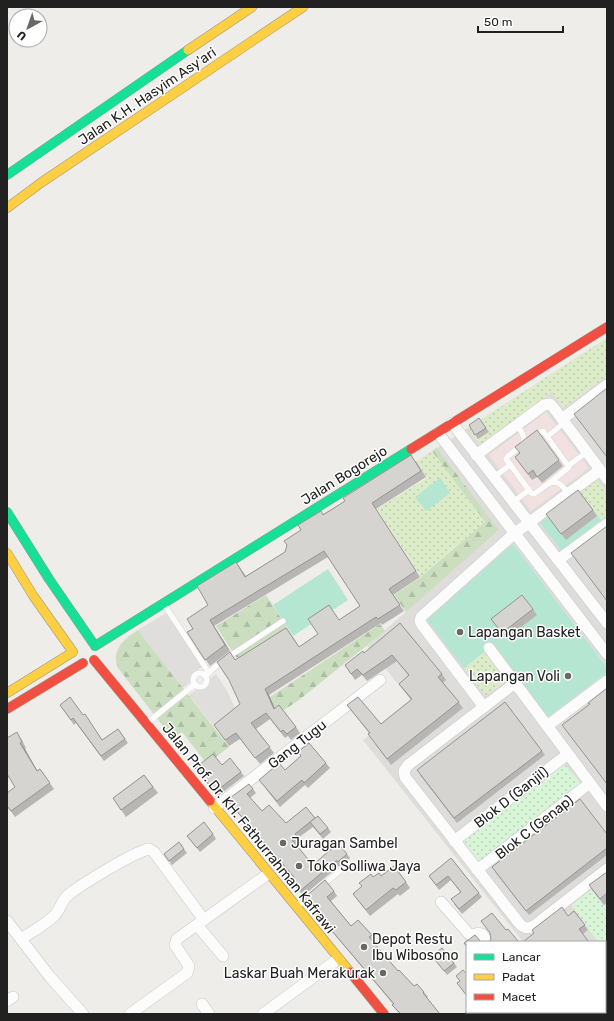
<svg xmlns="http://www.w3.org/2000/svg" width="614" height="1021" font-family="Rubik,sans-serif">
  <style>
    .residential { fill: #dedddb }
    .commercial { fill: #f1e1e0 }
    .grass { fill: url(#grass-dots) }
    .forest { fill: url(#forest-firs) }
    .park { fill: url(#park-dots) }
    .pitch { fill: #b5e6d1 }
    .parking { fill: #dfdedd }
    .lines { fill: none; stroke-linecap: round; stroke-linejoin: round }
    .lane-casing { stroke: #c8c7c6; stroke-width: 6 }
    .street-casing { stroke: #c8c7c6; stroke-width: 12 }
    .fast-casing { stroke: #999981; stroke-width: 10 }
    .slow-casing { stroke: #999981; stroke-width: 10 }
    .jam-casing { stroke: #999981; stroke-width: 10 }
    .lane { stroke: #fdfcfc; stroke-width: 5.5 }
    .street { stroke: #fdfcfc; stroke-width: 11 }
    .fast { stroke: #16e098; stroke-width: 9 }
    .slow { stroke: #ffcf43; stroke-width: 9 }
    .jam { stroke: #f24e42; stroke-width: 9 }
    .wall { fill: #b8b6b4 }
    .shaded-wall { fill: #969492 }
    .building { fill: #d6d4d1; stroke: #969492 }
    .poi-dot { fill: #696867; stroke: #fff; stroke-width: 1.5 }
    .labels { text-anchor: middle; stroke-width: 3; stroke-linejoin: round; paint-order: stroke }
    .street-label { font-size: 14px; fill: #212121; stroke: #fff }
    .poi-label { font-size: 14px; fill: #212121; stroke: #fff; text-anchor: start }
  </style>
  <defs>
    <pattern id="grass-dots" width="8" height="8" patternUnits="userSpaceOnUse"><rect width="8" height="8" fill="#dcecc9"/><path d="M2 2h.1M6 6h.1" fill="none" stroke="#bccaac" stroke-width="1.8" stroke-linecap="round"/></pattern>
    <pattern id="forest-firs" width="22" height="20" patternUnits="userSpaceOnUse"><rect width="22" height="20" fill="#cbdebf"/><path d="M5 1l3.5 6h-7zM16 11l3.5 6h-7z" fill="#aebea4"/></pattern>
    <pattern id="park-dots" width="8" height="8" patternUnits="userSpaceOnUse"><rect width="8" height="8" fill="#d8f5d8"/><path d="M2 2h.1M6 6h.1" fill="none" stroke="#b9d2b9" stroke-width="1.8" stroke-linecap="round"/></pattern>
  </defs>
  <rect width="100%" height="100%" fill="#efedea"/>
  <path class="residential" d="M 607,338 L 607,948 L 605,949 L 605,942 L 523,942 L 363,740 L 412,701 L 367,646 L 499,530 L 437,448 Z"/>
  <path class="commercial" d="M 546,412 L 589,468 L 531,511 L 489,455 Z"/>
  <g class="grass">
    <path d="M 607,338 L 607,376 L 563,408 L 552,392 L 480,445 L 468,428 Z"/>
    <path d="M 432,451 L 485,522 L 421,577 L 377,509 L 427,478 L 416,461 Z"/>
    <path d="M 597,480 L 607,493 L 607,515 L 601,520 L 580,493 Z"/>
    <path d="M 484,652 L 506,681 L 485,696 L 464,668 Z"/>
  </g>
  <g class="forest">
    <path d="M 437,448 L 499,530 L 406,612 L 394,595 L 421,577 L 485,522 L 432,451 Z"/>
    <path d="M 266,595 L 303,652 L 248,676 L 216,626 Z"/>
    <path d="M 380,624 L 385,631 L 299,700 L 278,714 L 270,697 Z"/>
    <path d="M 138,630 L 229,747 L 207,764 L 182,732 L 173,739 L 118,668 C 111,649 124,639 138,630 Z"/>
  </g>
  <g class="park">
    <path d="M 565,764 L 581,784 L 479,862 L 463,841 Z"/>
    <path d="M 591,890 L 604,906 L 607,904 L 607,948 L 605,949 L 605,942 L 598,942 L 571,905 Z"/>
  </g>
  <g class="pitch">
    <path d="M 440,478 L 450,493 L 426,511 L 415,497 Z"/>
    <path d="M 580,493 L 601,520 L 561,550 L 540,523 Z"/>
    <path d="M 515,542 L 607,662 L 607,672 L 548,717 L 494,644 L 464,668 L 427,620 Z"/>
    <path d="M 328,569 L 348,600 L 293,636 L 273,605 Z"/>
    <path d="M 607,975 L 607,1014 L 553,1014 L 556,1012 L 605,1012 L 605,976 Z"/>
  </g>
  <g class="parking">
    <path d="M 515,542 L 607,662 L 607,668 L 513,544 Z"/>
    <path d="M 166,613 L 202,667 L 193,673 L 191,677 L 190,682 L 183,688 L 138,630 Z"/>
    <path d="M 216,674 L 227,691 L 238,714 L 217,730 L 189,695 L 197,689 L 201,689 L 206,687 L 209,679 Z"/>
  </g>
  <g class="lines">
    <g class="lane-casing">
      <g id="lane">
        <path d="M 517,425 C 521,432 527,437 522,445"/>
        <path d="M 543,431 L 569,467 L 548,484 L 534,494 L 531,493 L 506,459 L 508,456 L 540,432 Z"/>
        <path d="M 548,436 L 565,422"/>
        <path d="M 569,465 L 587,452"/>
        <path d="M 494,477 L 510,465"/>
        <path d="M 550,483 C 559,480 563,487 568,493"/>
        <path d="M 513,502 L 529,490"/>
        <path d="M 164,604 L 209,673"/>
        <circle cx="200" cy="680" r="7"/>
        <path d="M 205,676 L 222,661 L 283,621"/>
        <path d="M 147,723 L 195,684"/>
        <path d="M 321,887 L 342,869"/>
        <path d="M 296,907 L 311,895"/>
      </g>
    </g>
    <g class="street-casing">
      <g id="street">
        <path d="M 562,419 L 607,385"/>
        <path d="M 452,423 L 607,623"/>
        <path d="M 438,433 L 607,654"/>
        <path d="M 476,455 L 544,405 L 550,404 L 553,407 L 607,479"/>
        <path d="M 558,560 L 607,524"/>
        <path d="M 489,648 L 607,806"/>
        <path d="M 515,683 L 408,765 L 404,771 L 405,777 L 519,923 C 524,929 528,929 535,925 L 607,869"/>
        <path d="M 484,707 L 422,625 L 420,621 L 421,617 L 515,533 L 600,470"/>
        <path d="M 547,726 L 607,681"/>
        <path d="M 214,808 L 380,680"/>
        <path d="M 454,841 L 568,754"/>
        <path d="M 477,870 L 590,783"/>
        <path d="M 441,902 L 469,934 L 473,935 L 478,933 L 482,934 L 488,942"/>
        <path d="M 7,921 L 50,977 L 83,1014"/>
        <path d="M 197,925 L 223,956"/>
        <path d="M 21,939 C 31,932 45,925 54,916 C 60,911 61,902 67,896 C 80,885 134,852 149,849 L 154,852 L 204,920"/>
        <path d="M 7,1001 L 13,997"/>
        <path d="M 202,1004 L 209,1014"/>
        <path d="M 130,1014 L 187,973 L 189,966 L 175,945 L 177,939 L 268,874"/>
        <path d="M 263,1014 L 338,959"/>
      </g>
    </g>
    <g class="fast-casing">
      <g id="fast">
        <path d="M 7,175 L 188,50"/>
        <path d="M 7,512 L 49,579 L 93,643"/>
        <path d="M 95,646 L 411,449"/>
        <path d="M 535,1014 L 538,1012"/>
      </g>
    </g>
    <g class="slow-casing">
      <g id="slow">
        <path d="M 188,50 L 252,7"/>
        <path d="M 7,208 L 42,182 L 303,7"/>
        <path d="M 7,553 L 34,597 L 73,652 L 7,693"/>
        <path d="M 210,801 L 350,972"/>
      </g>
    </g>
    <g class="jam-casing">
      <g id="jam">
        <path d="M 411,449 L 607,327"/>
        <path d="M 94,660 L 210,801"/>
        <path d="M 7,709 L 83,663"/>
        <path d="M 605,963 L 607,961"/>
        <path d="M 350,972 L 384,1014"/>
      </g>
    </g>
    <use href="#lane" class="lane"/>
    <use href="#street" class="street"/>
    <use href="#fast" class="fast"/>
    <use href="#slow" class="slow"/>
    <use href="#jam" class="jam"/>
  </g>
  <g class="wall">
    <path d="M 479,418 L 489,432 L 478,439 L 469,425 Z"/>
    <path d="M 537,430 L 563,466 L 542,483 L 537,477 L 532,480 L 515,457 L 520,453 Z"/>
    <path d="M 416,461 L 426,477 L 376,509 L 420,577 L 393,595 L 404,611 L 382,625 L 381,623 L 269,695 L 275,709 L 296,727 L 300,733 L 291,740 L 288,736 L 285,738 L 270,719 L 256,729 L 274,753 L 260,764 L 240,739 L 229,746 L 214,725 L 240,704 L 235,660 L 299,647 L 360,606 L 328,557 L 214,626 L 230,651 L 210,666 L 187,632 L 193,629 L 236,562 L 246,576 L 285,552 L 301,530 L 323,514 Z"/>
    <path d="M 593,510 L 597,516 L 566,540 L 546,514 Z"/>
    <path d="M 533,609 L 537,615 L 506,639 L 491,619 Z"/>
    <path d="M 400,623 L 442,674 L 446,680 L 443,683 L 463,708 L 391,765 L 368,734 L 369,733 L 347,705 L 381,724 L 411,700 L 399,684 L 409,676 L 397,661 L 367,681 L 362,675 L 355,680 L 345,665 L 364,653 Z"/>
    <path d="M 60,705 L 83,715 L 102,740 L 118,729 L 128,743 L 104,761 L 76,723 L 74,725 Z"/>
    <path d="M 21,738 L 26,748 L 25,749 L 37,771 L 40,769 L 54,789 L 15,817 L 7,806 L 15,787 Z"/>
    <path d="M 542,751 L 545,755 L 457,823 L 420,775 Z"/>
    <path d="M 298,752 L 326,763 L 330,768 L 308,788 L 305,785 L 280,807 L 259,780 L 285,770 L 301,756 Z"/>
    <path d="M 222,765 L 241,772 L 244,776 L 218,796 L 195,768 Z"/>
    <path d="M 144,775 L 158,793 L 126,817 L 113,798 Z"/>
    <path d="M 253,789 L 256,793 L 250,798 L 262,811 L 286,823 L 315,818 L 328,828 L 331,832 L 323,839 L 313,827 L 298,838 L 300,841 L 295,844 L 313,865 L 347,854 L 350,858 L 342,865 L 339,866 L 303,896 L 291,880 L 294,878 L 230,804 L 227,800 Z"/>
    <path d="M 213,834 L 216,839 L 200,852 L 187,836 Z"/>
    <path d="M 607,834 L 607,855 L 529,915 L 495,872 Z"/>
    <path d="M 184,849 L 187,853 L 172,865 L 164,854 Z"/>
    <path d="M 451,858 L 482,897 L 462,914 L 454,904 L 460,892 L 451,880 L 439,890 L 429,876 Z"/>
    <path d="M 607,872 L 607,903 L 604,905 L 589,885 Z"/>
    <path d="M 381,876 L 406,882 L 410,888 L 400,896 L 398,894 L 370,916 L 353,894 L 373,877 Z"/>
    <path d="M 334,891 L 337,896 L 331,901 L 351,926 L 372,935 L 376,940 L 373,942 L 398,971 L 414,986 L 424,992 L 428,997 L 427,998 L 440,1014 L 400,1014 L 396,1010 L 392,1005 L 393,1004 L 308,903 L 304,898 Z"/>
    <path d="M 574,911 L 588,930 L 583,934 L 568,916 Z"/>
    <path d="M 432,956 L 454,963 L 457,967 L 447,975 Z"/>
    <path d="M 467,1012 L 526,1012 L 526,1014 L 463,1014 Z"/>
  </g>
  <g class="shaded-wall">
    <path d="M 210,620 L 214,626 L 230,651 L 225,645 Z"/>
    <path d="M 265,689 L 269,695 L 278,715 L 274,709 Z"/>
    <path d="M 20,743 L 25,749 L 41,777 L 37,771 Z"/>
  </g>
  <g class="building">
    <path d="M 607,388 L 607,457 L 574,414 Z"/>
    <path d="M 479,418 L 486,428 L 475,435 L 469,425 Z"/>
    <path d="M 537,430 L 559,460 L 537,477 L 533,470 L 528,474 L 515,457 L 520,453 L 515,447 Z"/>
    <path d="M 411,455 L 421,471 L 372,503 L 416,571 L 389,589 L 400,605 L 378,619 L 376,617 L 265,689 L 274,709 L 279,705 L 296,727 L 287,734 L 283,730 L 281,732 L 266,713 L 251,723 L 270,747 L 255,758 L 236,733 L 225,740 L 214,725 L 240,704 L 229,680 L 217,662 L 230,652 L 235,660 L 286,628 L 299,647 L 318,634 L 308,619 L 329,605 L 339,620 L 360,606 L 324,551 L 210,620 L 225,645 L 205,660 L 187,632 L 193,629 L 187,619 L 208,605 L 197,586 L 236,562 L 245,577 L 285,552 L 287,545 L 284,541 L 301,530 L 298,525 L 321,511 L 323,515 L 345,501 L 343,498 Z"/>
    <path d="M 578,490 L 593,510 L 561,534 L 546,514 Z"/>
    <path d="M 607,526 L 607,601 L 571,553 Z"/>
    <path d="M 522,595 L 533,609 L 502,633 L 491,619 Z"/>
    <path d="M 400,623 L 442,674 L 438,677 L 459,702 L 387,759 L 368,734 L 370,733 L 347,705 L 358,697 L 381,724 L 412,699 L 399,684 L 409,675 L 392,655 L 363,675 L 357,669 L 351,674 L 345,665 L 363,651 L 364,653 Z"/>
    <path d="M 607,688 L 607,784 L 562,725 L 590,704 L 588,703 Z"/>
    <path d="M 70,697 L 83,715 L 85,714 L 102,740 L 118,729 L 125,739 L 101,756 L 73,718 L 71,720 L 60,705 Z"/>
    <path d="M 505,702 L 542,751 L 454,818 L 417,770 Z"/>
    <path d="M 17,732 L 22,742 L 20,743 L 37,771 L 40,769 L 50,783 L 11,811 L 7,806 L 7,793 L 15,787 L 7,774 L 7,738 Z"/>
    <path d="M 309,743 L 326,763 L 304,783 L 302,780 L 277,801 L 259,780 L 279,763 L 285,770 L 301,756 L 298,752 Z"/>
    <path d="M 213,754 L 222,765 L 230,758 L 241,772 L 215,792 L 195,768 Z"/>
    <path d="M 144,775 L 153,787 L 121,810 L 113,798 Z"/>
    <path d="M 249,784 L 253,789 L 247,794 L 262,811 L 269,805 L 286,823 L 306,807 L 315,818 L 295,834 L 297,836 L 292,840 L 313,865 L 338,843 L 347,854 L 339,861 L 336,861 L 300,891 L 291,880 L 294,877 L 227,800 Z"/>
    <path d="M 580,799 L 607,834 L 607,848 L 526,911 L 492,867 Z"/>
    <path d="M 318,816 L 328,828 L 320,834 L 310,822 Z"/>
    <path d="M 204,822 L 213,834 L 197,848 L 187,836 Z"/>
    <path d="M 179,842 L 184,849 L 169,861 L 164,854 Z"/>
    <path d="M 451,858 L 479,893 L 459,909 L 451,899 L 461,892 L 448,876 L 436,885 L 429,876 Z"/>
    <path d="M 394,866 L 406,882 L 396,890 L 393,888 L 366,910 L 353,894 L 362,886 L 359,883 L 371,874 L 373,877 L 379,873 L 381,876 Z"/>
    <path d="M 607,872 L 607,893 L 600,899 L 589,885 Z"/>
    <path d="M 325,880 L 334,891 L 327,897 L 351,926 L 358,920 L 372,935 L 369,937 L 398,971 L 399,970 L 414,986 L 417,984 L 424,992 L 423,993 L 440,1014 L 401,1014 L 392,1005 L 394,1004 L 304,898 Z"/>
    <path d="M 562,907 L 568,916 L 574,911 L 585,925 L 579,929 L 589,942 L 523,942 L 534,933 L 532,930 Z"/>
    <path d="M 492,913 L 506,930 L 508,929 L 519,942 L 488,942 L 491,940 L 490,933 L 481,921 Z"/>
    <path d="M 475,935 L 481,942 L 467,942 L 467,947 L 464,943 Z"/>
    <path d="M 442,948 L 454,963 L 444,971 L 432,956 Z"/>
    <path d="M 463,970 L 466,973 L 467,972 L 467,996 L 457,983 L 460,981 L 456,976 Z"/>
    <path d="M 467,1011 L 467,1012 L 513,1012 L 511,1014 L 464,1014 Z"/>
    <path d="M 518,1012 L 523,1012 L 524,1014 L 520,1014 Z"/>
  </g>
  <g class="poi-dot">
    <circle cx="460" cy="632" r="4"/>
    <circle cx="568" cy="676" r="4"/>
    <circle cx="283" cy="843" r="4"/>
    <circle cx="299" cy="866" r="4"/>
    <circle cx="364" cy="947" r="4"/>
    <circle cx="383" cy="973" r="4"/>
  </g>
  <g class="labels">
    <g class="street-label">
      <text transform="translate(147 96) rotate(-34)" y="5">Jalan K.H. Hasyim Asy'ari</text>
      <text transform="translate(344 475) rotate(-32)" y="5">Jalan Bogorejo</text>
      <text transform="translate(297 744) rotate(-38)" y="5">Gang Tugu</text>
      <text transform="translate(511 797) rotate(-38)" y="5">Blok D (Ganjil)</text>
      <text transform="translate(534 827) rotate(-38)" y="5">Blok C (Genap)</text>
      <text transform="translate(249 828) rotate(51)" y="5">Jalan Prof. Dr. KH. Fathurrahman Kafrawi</text>
    </g>
    <g class="poi-label">
      <text x="468" y="637">Lapangan Basket</text>
      <text x="560" y="681" text-anchor="end">Lapangan Voli</text>
      <text x="291" y="848">Juragan Sambel</text>
      <text x="307" y="871">Toko Solliwa Jaya</text>
      <text x="372" y="944">Depot Restu<tspan x="372" dy="16">Ibu Wibosono</tspan></text>
      <text x="375" y="978" text-anchor="end">Laskar Buah Merakurak</text>
    </g>
  </g>
  <rect width="614" height="1021" fill="none" stroke="#212121" stroke-width="16"/>
  <rect x="466" y="941" width="140" height="72" fill="#ffffff" stroke="#a6a6a6"/>
  <rect x="474" y="954" width="20" height="6" fill="#16e098" stroke="#a6a6a6"/>
  <text x="502" y="961" font-size="12" fill="#212121">Lancar</text>
  <rect x="474" y="974" width="20" height="6" fill="#ffcf43" stroke="#a6a6a6"/>
  <text x="502" y="981" font-size="12" fill="#212121">Padat</text>
  <rect x="474" y="994" width="20" height="6" fill="#f24e42" stroke="#a6a6a6"/>
  <text x="502" y="1001" font-size="12" fill="#212121">Macet</text>
  <g transform="translate(28 28) rotate(220)"><circle r="19" fill="#ffffff" stroke="#a6a6a6"/>
  <path d="M0-3L7 15L0 10L-7 15Z" fill="#696867"/>
  <text y="-6" font-size="11" font-weight="bold" text-anchor="middle" fill="#212121">U</text>
  </g>
  <path d="M478 26v6h85v-6" fill="none" stroke="#212121" stroke-width="2"/>
  <text x="484" y="26" font-size="12" fill="#212121" stroke="#ffffff" stroke-width="3" paint-order="stroke">50 m</text>
</svg>
